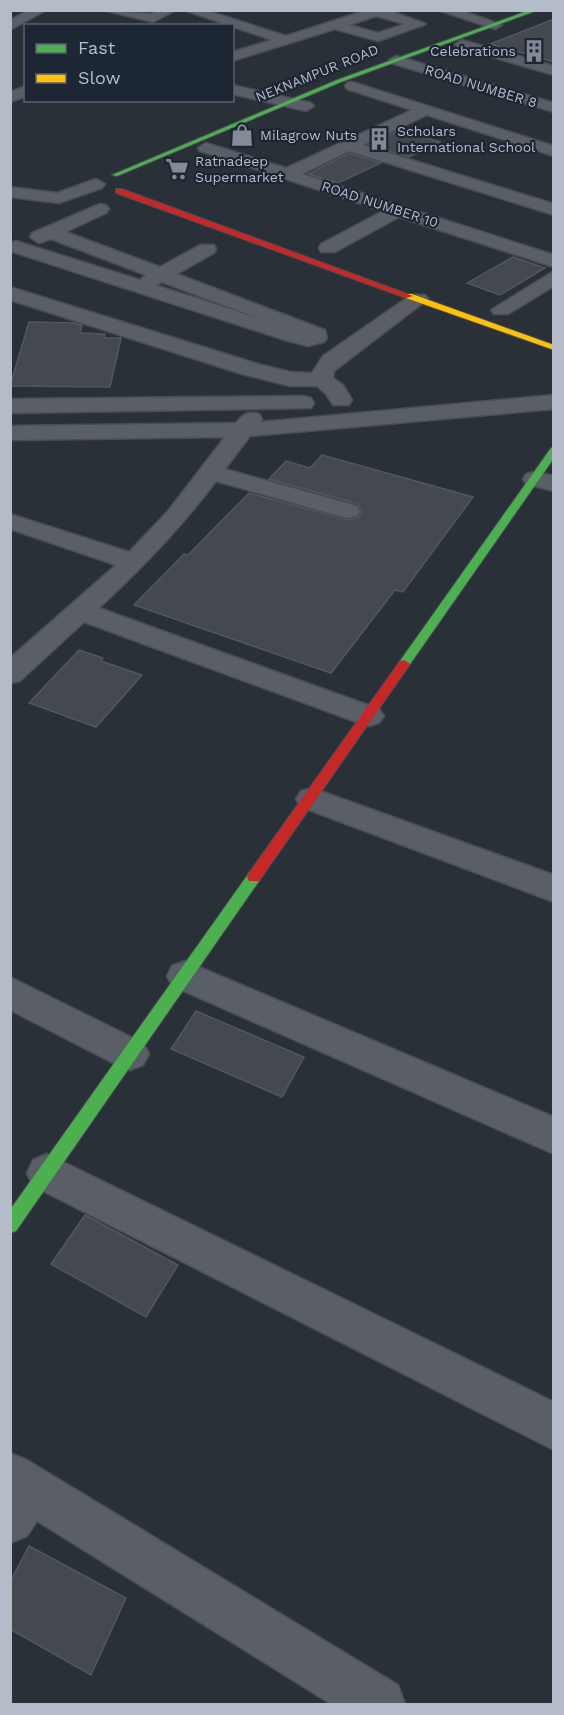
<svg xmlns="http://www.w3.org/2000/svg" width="564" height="1715" font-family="'Work Sans',sans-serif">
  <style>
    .building { fill: #444950; stroke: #52575f; stroke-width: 1.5 }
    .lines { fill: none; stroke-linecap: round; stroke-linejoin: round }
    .street-casing { stroke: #484c53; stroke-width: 3 }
    .fast-casing { stroke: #484c53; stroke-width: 2 }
    .slow-casing { stroke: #484c53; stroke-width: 2 }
    .jam-casing { stroke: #484c53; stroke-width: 2 }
    .street { fill: #5a5e66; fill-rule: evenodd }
    .fast { fill: #4caf50; fill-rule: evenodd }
    .slow { fill: #ffc107; fill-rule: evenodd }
    .jam { fill: #c62828; fill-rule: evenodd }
    .labels { text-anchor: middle; stroke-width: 4.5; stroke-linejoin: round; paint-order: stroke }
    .far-poi-label { font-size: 14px; fill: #b4bcc9; stroke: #1d2633; text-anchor: start }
    .far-street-label { font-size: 14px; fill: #b4bcc9; stroke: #1d2633 }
  </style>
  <rect width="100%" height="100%" fill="#2a3038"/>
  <g class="building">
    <path d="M 554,19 L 554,62 L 490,44 Z"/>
    <path d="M 400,130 L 440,142 L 409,157 L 369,145 Z"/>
    <path d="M 349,153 L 381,163 L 338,183 L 308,174 Z"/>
    <path d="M 513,257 L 545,268 L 500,295 L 467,283 Z"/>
    <path d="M 29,322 L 73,323 L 82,325 L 80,333 L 105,334 L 104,338 L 121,338 L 110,387 L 10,386 Z"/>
    <path d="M 322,455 L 473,497 L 403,592 L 395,590 L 331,673 L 134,605 L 184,554 L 188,555 L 249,493 L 348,520 L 359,517 L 362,510 L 358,504 L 269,479 L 286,461 L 310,468 Z"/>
    <path d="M 79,650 L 103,658 L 101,661 L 142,675 L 96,727 L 29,703 Z"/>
    <path d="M 196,1011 L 304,1057 L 282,1097 L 171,1049 Z"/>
    <path d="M 85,1215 L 178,1265 L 146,1317 L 51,1264 Z"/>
    <path d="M 29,1546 L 126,1598 L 91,1675 L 10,1629 L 10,1582 Z"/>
  </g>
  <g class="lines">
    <g class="street-casing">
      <g id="street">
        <path d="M 29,10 L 46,10 L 10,30 L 10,20 Z"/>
        <path d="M 103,10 L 151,14 L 158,10 L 176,10 L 153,22 Z"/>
        <path d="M 184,10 L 205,10 L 286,36 L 367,10 L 388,10 L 426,24 L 378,41 L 335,29 L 232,61 L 232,52 L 272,40 ZM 376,16 L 405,24 L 378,33 L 349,25 Z"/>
        <path d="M 438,10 L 460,10 L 502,25 L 495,29 Z"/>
        <path d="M 462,40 L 554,66 L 554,75 L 457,47 L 455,44 Z"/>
        <path d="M 396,56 L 554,103 L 554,112 L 391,63 L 389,60 Z"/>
        <path d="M 352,82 L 554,146 L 554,156 L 427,115 L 363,145 L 554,204 L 554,215 L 349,151 L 302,174 L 554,255 L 554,267 L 399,217 L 335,252 L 321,252 L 319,248 L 321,244 L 383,211 L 200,151 L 198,148 L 206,143 L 286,168 L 412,110 L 347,89 L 345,86 L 347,83 Z"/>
        <path d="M 232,85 L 311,103 L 314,106 L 306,111 L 232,94 Z"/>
        <path d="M 26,86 L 26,96 L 10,102 L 10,92 Z"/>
        <path d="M 96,179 L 105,184 L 102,188 L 59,203 L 10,197 L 10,187 L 57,193 Z"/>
        <path d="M 100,204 L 106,205 L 109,209 L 106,213 L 66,232 L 160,267 L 200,245 L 214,245 L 216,249 L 214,253 L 177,274 L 325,330 L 327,338 L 324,342 L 308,346 L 288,341 L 10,251 L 10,243 L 16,241 L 140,280 L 146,275 L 51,239 L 39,243 L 30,237 L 32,233 ZM 162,282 L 261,319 L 155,285 Z"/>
        <path d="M 554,271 L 554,286 L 508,314 L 494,314 L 491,310 Z"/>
        <path d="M 10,287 L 258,364 L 290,372 L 312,373 L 323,356 L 411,295 L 425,295 L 428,299 L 334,371 L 333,378 L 343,385 L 352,400 L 349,405 L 333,405 L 326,394 L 317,386 L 290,386 L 242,374 L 10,300 Z"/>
        <path d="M 554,395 L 554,409 L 250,436 L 225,469 L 357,506 L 360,511 L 357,516 L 348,518 L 339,516 L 216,481 C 181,528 142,568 99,608 L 379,709 L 384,716 L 379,723 L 369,726 L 359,723 L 84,622 L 20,681 L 10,683 L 10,658 L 116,565 L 10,529 L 10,514 L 129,552 L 168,511 L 225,437 L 10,440 L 10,426 L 236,423 C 243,414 247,411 259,414 L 262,419 L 261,422 Z"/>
        <path d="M 303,396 L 311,398 L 314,403 L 311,408 L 10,413 L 10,399 Z"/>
        <path d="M 535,472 L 554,476 L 554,491 L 526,484 L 523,479 L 526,474 Z"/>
        <path d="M 312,788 L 554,875 L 554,902 L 301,807 L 296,799 L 301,791 Z"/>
        <path d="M 185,961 L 554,1117 L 554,1154 L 172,986 L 167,976 L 172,966 Z"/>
        <path d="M 10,977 L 143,1043 L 149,1054 L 143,1065 L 130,1070 L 117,1065 L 10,1010 Z"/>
        <path d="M 47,1154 L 554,1402 L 554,1450 L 33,1186 L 27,1173 L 33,1160 Z"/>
        <path d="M 10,1453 L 27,1460 L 398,1685 L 405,1704 L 331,1704 L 37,1521 L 27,1536 L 10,1543 Z"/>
      </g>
    </g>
    <g class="fast-casing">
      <g id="fast">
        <path d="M 530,10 L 538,10 L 341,82 L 117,176 L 112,175 L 337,80 Z"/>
        <path d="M 554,447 L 554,458 L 408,667 L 400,667 L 398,664 L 400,661 L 551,448 Z"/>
        <path d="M 254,872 L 259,873 L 261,877 L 259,881 L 16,1231 L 10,1233 L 10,1210 L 249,873 Z"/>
      </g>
    </g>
    <g class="slow-casing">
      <path id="slow" d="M 406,294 L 412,294 L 554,345 L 554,350 L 406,298 Z"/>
    </g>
    <g class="jam-casing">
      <g id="jam">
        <path d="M 116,189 L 122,189 L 413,296 L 406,298 L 116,193 Z"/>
        <path d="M 404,660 L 410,664 L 408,667 L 259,881 L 249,881 L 247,877 L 249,873 L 400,661 Z"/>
      </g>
    </g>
    <use href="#street" class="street"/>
    <use href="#fast" class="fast"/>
    <use href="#slow" class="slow"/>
    <use href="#jam" class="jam"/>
  </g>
  <defs>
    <g id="building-bare" transform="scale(1.8)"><path d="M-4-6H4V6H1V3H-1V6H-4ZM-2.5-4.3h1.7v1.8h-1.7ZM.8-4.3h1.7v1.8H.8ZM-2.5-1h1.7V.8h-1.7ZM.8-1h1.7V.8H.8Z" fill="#848b96" stroke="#1d2633" stroke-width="2.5" paint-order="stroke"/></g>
    <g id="shop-bare" transform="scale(1.8)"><path d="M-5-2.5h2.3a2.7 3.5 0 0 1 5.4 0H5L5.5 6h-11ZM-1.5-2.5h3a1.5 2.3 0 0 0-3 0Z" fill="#848b96" stroke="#1d2633" stroke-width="2.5" paint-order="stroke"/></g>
    <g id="supermarket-bare" transform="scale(1.8)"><path d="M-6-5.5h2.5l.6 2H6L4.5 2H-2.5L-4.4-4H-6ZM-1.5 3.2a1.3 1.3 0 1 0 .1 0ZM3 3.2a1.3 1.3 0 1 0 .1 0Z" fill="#848b96" stroke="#1d2633" stroke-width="2.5" paint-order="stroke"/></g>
  </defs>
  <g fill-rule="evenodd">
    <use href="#building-bare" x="534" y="51"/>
    <use href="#shop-bare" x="242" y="135"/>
    <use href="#building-bare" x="379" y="139"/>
    <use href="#supermarket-bare" x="177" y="169"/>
  </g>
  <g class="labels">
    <g class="far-poi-label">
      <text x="516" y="56" text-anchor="end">Celebrations</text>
      <text x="397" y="136">Scholars<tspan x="397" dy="16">International School</tspan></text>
      <text x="260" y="140">Milagrow Nuts</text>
      <text x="195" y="166">Ratnadeep<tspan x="195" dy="16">Supermarket</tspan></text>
    </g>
    <g class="far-street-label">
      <text transform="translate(317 73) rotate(-22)" y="5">NEKNAMPUR ROAD</text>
      <text transform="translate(481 86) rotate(17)" y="5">ROAD NUMBER 8</text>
      <text transform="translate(380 204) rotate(18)" y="5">ROAD NUMBER 10</text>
    </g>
  </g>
  <rect width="564" height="1715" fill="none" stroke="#b4bcc9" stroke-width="24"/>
  <rect x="24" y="24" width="210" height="78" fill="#1d2633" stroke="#59626f" stroke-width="1.5"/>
  <rect x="36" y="44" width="30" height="9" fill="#4caf50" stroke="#59626f" stroke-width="1.5"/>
  <text x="78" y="54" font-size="18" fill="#b4bcc9">Fast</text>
  <rect x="36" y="74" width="30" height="9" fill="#ffc107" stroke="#59626f" stroke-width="1.5"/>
  <text x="78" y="84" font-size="18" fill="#b4bcc9">Slow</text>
</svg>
